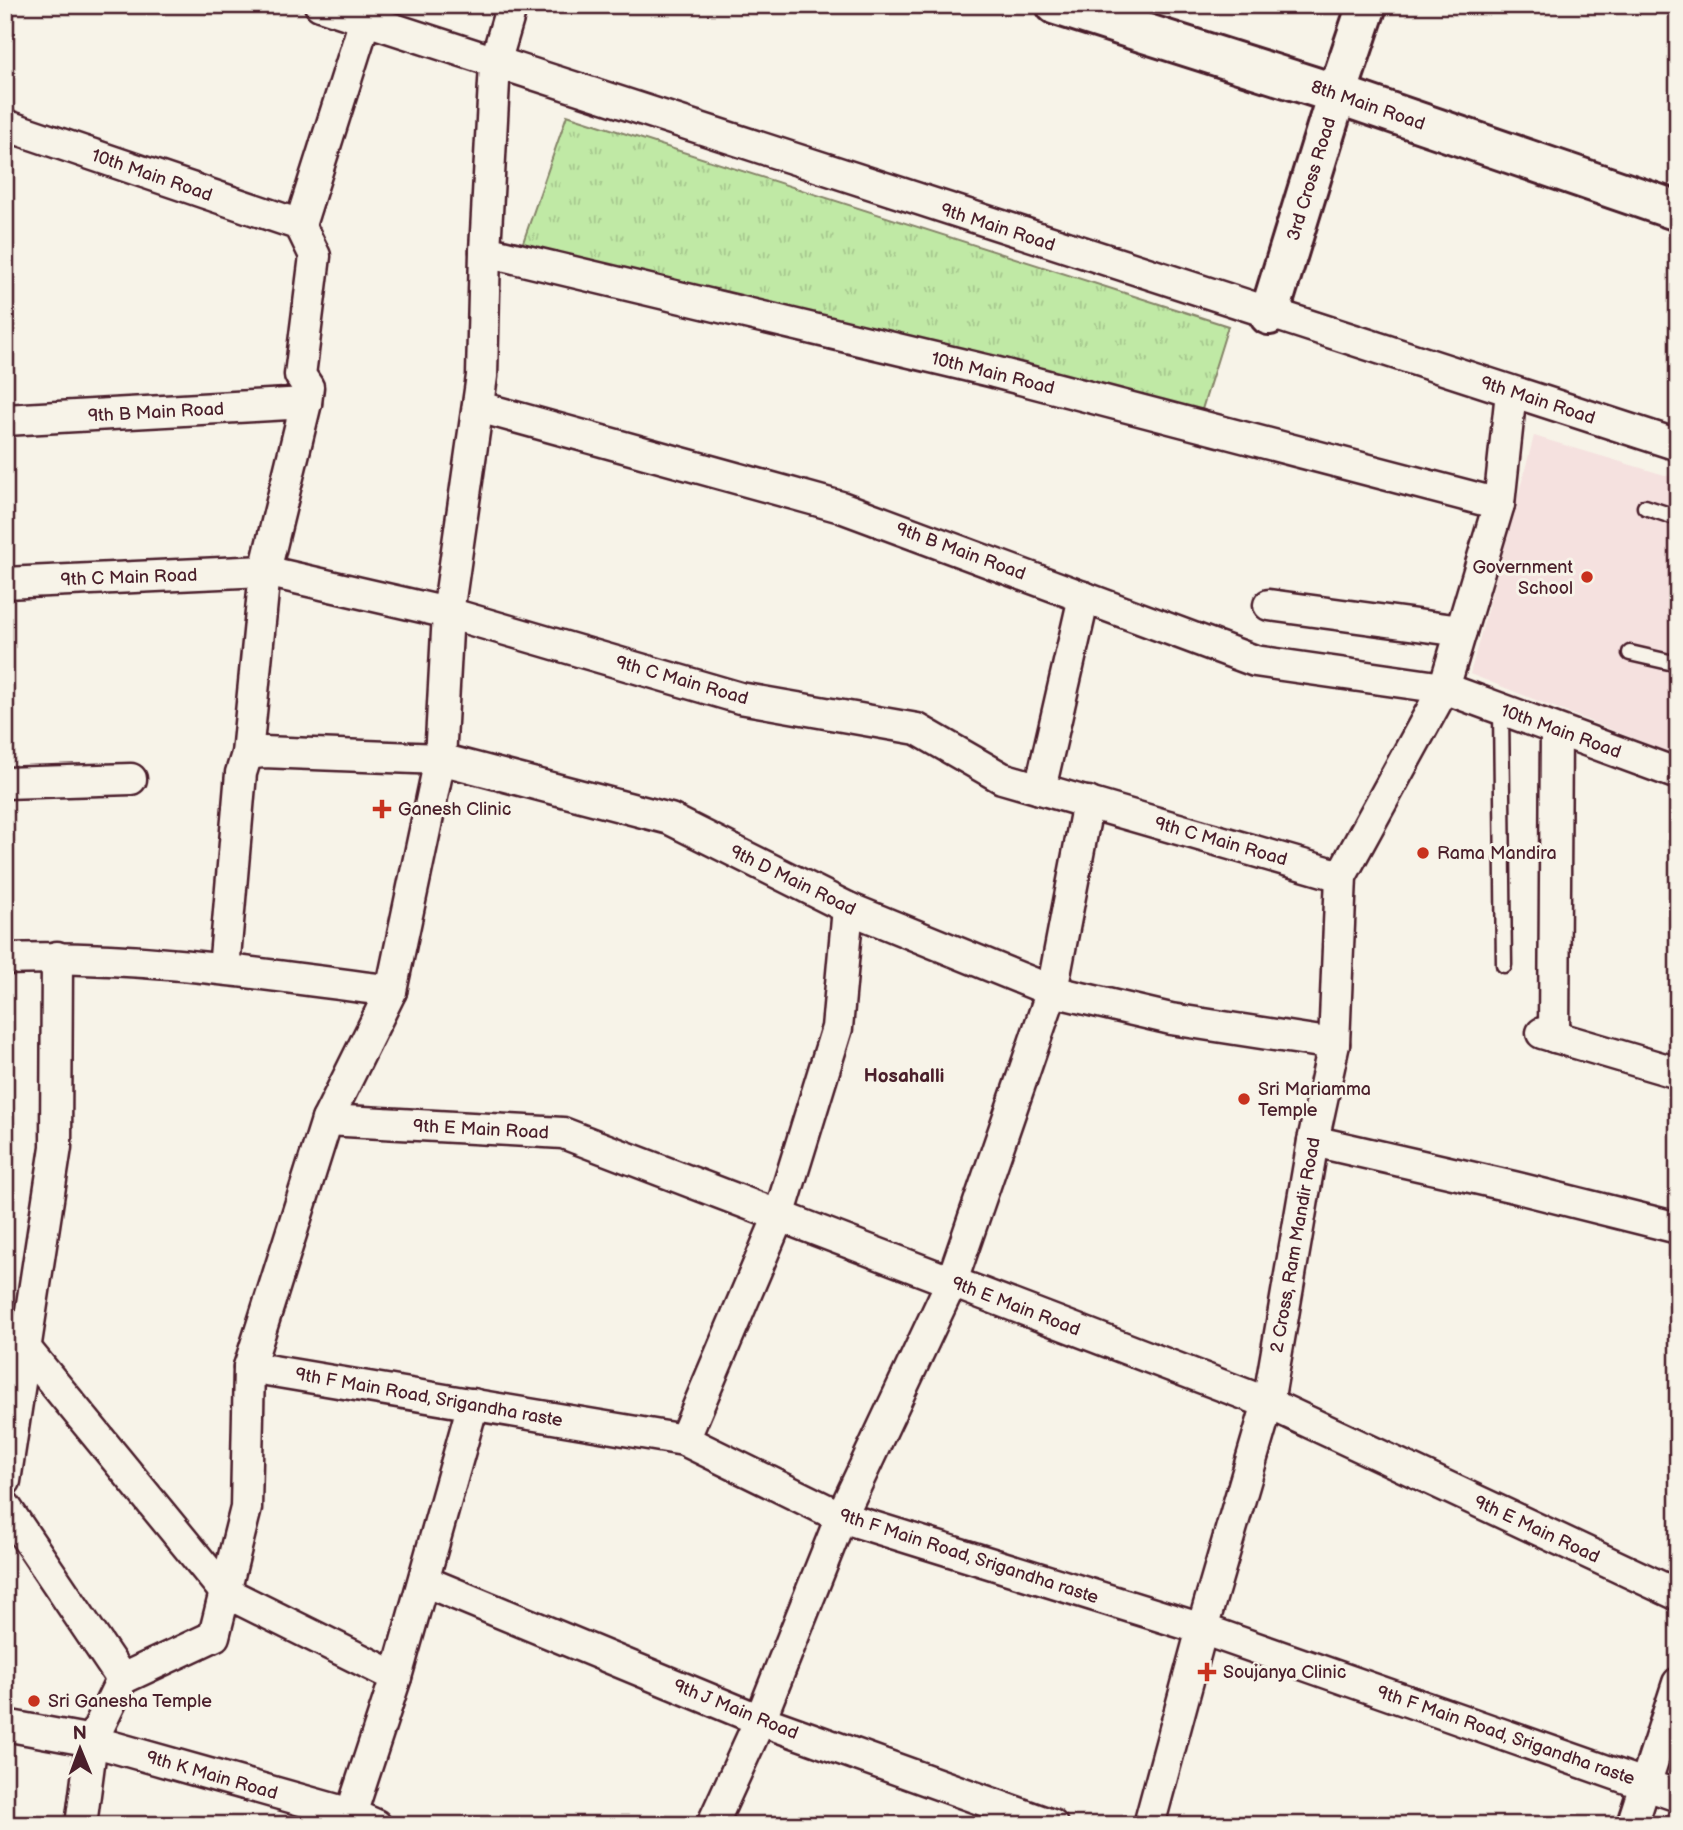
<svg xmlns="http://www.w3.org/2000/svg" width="1683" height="1830" font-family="'Balsamiq Sans',sans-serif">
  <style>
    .built { fill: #f5e1df }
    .park { fill: url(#park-tufts); stroke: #858468; stroke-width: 2 }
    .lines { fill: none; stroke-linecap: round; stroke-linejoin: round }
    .lane-casing { stroke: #4a1f2b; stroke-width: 19 }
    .street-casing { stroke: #4a1f2b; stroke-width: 35 }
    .secondary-casing { stroke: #4a1f2b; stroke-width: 44 }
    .lane { stroke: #f7f3e8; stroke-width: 14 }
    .street { stroke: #f7f3e8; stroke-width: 30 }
    .secondary { stroke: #f7f3e8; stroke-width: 38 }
    .poi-dot { fill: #c8321e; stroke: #f7f3e8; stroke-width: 2.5 }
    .labels { text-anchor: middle; stroke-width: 6; stroke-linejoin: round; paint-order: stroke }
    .street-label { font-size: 18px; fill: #4a1f2b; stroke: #f7f3e8 }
    .poi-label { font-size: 18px; fill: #4a1f2b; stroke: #f7f3e8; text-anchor: start }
    .neighbourhood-label { font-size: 19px; font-weight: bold; fill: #4a1f2b; stroke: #f7f3e8 }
  </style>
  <defs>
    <pattern id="park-tufts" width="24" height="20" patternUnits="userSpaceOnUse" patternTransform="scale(1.75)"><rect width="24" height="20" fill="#c0e9a5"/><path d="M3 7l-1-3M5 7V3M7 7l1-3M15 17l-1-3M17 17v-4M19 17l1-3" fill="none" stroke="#a6c78e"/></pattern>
  </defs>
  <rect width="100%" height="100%" fill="#f7f3e8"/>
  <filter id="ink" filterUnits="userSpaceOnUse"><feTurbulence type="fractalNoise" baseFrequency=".0143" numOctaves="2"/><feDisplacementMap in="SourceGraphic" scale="14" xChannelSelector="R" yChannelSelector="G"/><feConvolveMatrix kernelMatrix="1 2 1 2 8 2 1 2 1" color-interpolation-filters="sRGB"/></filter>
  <g filter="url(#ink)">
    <path class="built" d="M 1534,436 L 1678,479 L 1678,756 L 1470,674 Z"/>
    <path class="park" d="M 567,115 L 1228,326 L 1199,419 L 518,257 Z"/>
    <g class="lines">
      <g class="lane-casing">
        <g id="lane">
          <path d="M 1645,507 L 1678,518"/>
          <path d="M 1630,653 L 1678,664"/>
          <path d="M 1501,710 L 1504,965"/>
        </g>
      </g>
      <g class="street-casing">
        <g id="street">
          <path d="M 320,5 L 1678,445"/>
          <path d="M 5,125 L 300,225"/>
          <path d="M 485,251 L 994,372 L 1499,504"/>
          <path d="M 479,407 L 841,507 L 1255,661 L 1444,688 L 1678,774"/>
          <path d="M 5,420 L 306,403"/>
          <path d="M 5,583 L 265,571 L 448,613 L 740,698 L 917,729 L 1002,778 L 1341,876"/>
          <path d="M 1269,605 L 1461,631"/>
          <path d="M 247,754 L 263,752 L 440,759 L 670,819 L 848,908 L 1052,991 L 1171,1019 L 1334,1044"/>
          <path d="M 5,783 L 131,779"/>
          <path d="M 1040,789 L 1084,597"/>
          <path d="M 5,959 C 134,954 263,974 391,991"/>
          <path d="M 224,969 L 241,773 L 247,754 L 265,571 L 306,403 L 308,387 L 300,375 L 315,256 L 300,225 L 365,20"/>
          <path d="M 1542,1033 L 1678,1073"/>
          <path d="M 1554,1037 L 1556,730"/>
          <path d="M 327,1120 L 563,1133 L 1268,1403 L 1678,1595"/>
          <path d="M 1313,1141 L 1514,1187 L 1678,1228"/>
          <path d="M 5,1334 L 26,1349 L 225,1592 L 396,1677"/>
          <path d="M 249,1367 L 684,1440 L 841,1517 L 1202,1629 L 1678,1796"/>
          <path d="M 684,1440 L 779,1216 L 837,1028 L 848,908"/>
          <path d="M 5,1481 L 56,1147 L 57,957"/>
          <path d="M 5,1506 L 122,1679 L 92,1741 L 81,1825"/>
          <path d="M 424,1581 L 760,1720 L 1052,1825"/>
          <path d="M 122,1679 L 214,1636 L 246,1508 L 249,1367 L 327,1120 L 391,991 L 440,759 L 448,613 L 482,376 L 485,251 L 495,63 L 512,5"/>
          <path d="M 5,1725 L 92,1741 L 351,1814 L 376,1825"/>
          <path d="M 351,1814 L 396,1677 L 473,1404"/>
          <path d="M 712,1825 L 760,1720 L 841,1517 L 952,1281 L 1052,991 L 1088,802"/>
          <path d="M 1149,1825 L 1202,1629 L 1268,1403 L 1313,1141 L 1334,1044 L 1341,876 L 1444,688 L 1499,504 L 1511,392"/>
          <path d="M 1632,1825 L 1678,1683"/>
        </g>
      </g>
      <g class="secondary-casing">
        <g id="secondary">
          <path d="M 1056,5 L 1337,94 L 1678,211"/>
          <path d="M 1269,315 L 1337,94 L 1367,5"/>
        </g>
      </g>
      <use href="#lane" class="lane"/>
      <use href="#street" class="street"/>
      <use href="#secondary" class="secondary"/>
    </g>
  </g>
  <g class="poi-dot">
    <circle cx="1587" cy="577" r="7"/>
    <path d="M378.5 798.5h7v7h7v7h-7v7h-7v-7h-7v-7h7z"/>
    <circle cx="1423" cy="853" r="7"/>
    <circle cx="1244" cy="1099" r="7"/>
    <path d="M1203.5 1661.5h7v7h7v7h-7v7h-7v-7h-7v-7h7z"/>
    <circle cx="34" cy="1701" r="7"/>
  </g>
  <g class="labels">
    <g class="street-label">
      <text transform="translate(1368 105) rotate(19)" y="6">8th Main Road</text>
      <text transform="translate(152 175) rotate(19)" y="6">10th Main Road</text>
      <text transform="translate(1311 179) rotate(-73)" y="6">3rd Cross Road</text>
      <text transform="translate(998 227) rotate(18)" y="6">9th Main Road</text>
      <text transform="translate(993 373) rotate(14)" y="6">10th Main Road</text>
      <text transform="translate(1538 400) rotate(18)" y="6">9th Main Road</text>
      <text transform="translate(156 412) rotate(-3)" y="6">9th B Main Road</text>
      <text transform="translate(961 551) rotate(20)" y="6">9th B Main Road</text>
      <text transform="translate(129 577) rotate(-2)" y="6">9th C Main Road</text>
      <text transform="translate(682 680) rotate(16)" y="6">9th C Main Road</text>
      <text transform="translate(1561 731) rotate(20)" y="6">10th Main Road</text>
      <text transform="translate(1221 841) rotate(16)" y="6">9th C Main Road</text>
      <text transform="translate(793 880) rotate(26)" y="6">9th D Main Road</text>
      <text transform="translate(481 1129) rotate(3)" y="6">9th E Main Road</text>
      <text transform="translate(1295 1245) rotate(-80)" y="6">2 Cross, Ram Mandir Road</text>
      <text transform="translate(1016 1306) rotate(21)" y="6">9th E Main Road</text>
      <text transform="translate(429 1397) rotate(10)" y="6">9th F Main Road, Srigandha raste</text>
      <text transform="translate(1537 1529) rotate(25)" y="6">9th E Main Road</text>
      <text transform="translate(969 1556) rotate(18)" y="6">9th F Main Road, Srigandha raste</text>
      <text transform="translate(736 1709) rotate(22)" y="6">9th J Main Road</text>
      <text transform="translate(1506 1735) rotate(19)" y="6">9th F Main Road, Srigandha raste</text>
      <text transform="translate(212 1775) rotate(16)" y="6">9th K Main Road</text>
    </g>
    <g class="poi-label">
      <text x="1573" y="573" text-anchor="end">Government<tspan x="1573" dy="21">School</tspan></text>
      <text x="398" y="815">Ganesh Clinic</text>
      <text x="1437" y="859">Rama Mandira</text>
      <text x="1258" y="1095">Sri Mariamma<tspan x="1258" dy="21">Temple</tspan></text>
      <text x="1223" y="1678">Soujanya Clinic</text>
      <text x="48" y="1707">Sri Ganesha Temple</text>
    </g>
    <g class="neighbourhood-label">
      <text x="904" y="1082">Hosahalli</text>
    </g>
  </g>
  <rect width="1683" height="1830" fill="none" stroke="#f7f3e8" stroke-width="28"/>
  <rect x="14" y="14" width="1655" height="1802" fill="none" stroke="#4a1f2b" stroke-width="2.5" filter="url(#ink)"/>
  <g transform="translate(80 1749) rotate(359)" stroke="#f7f3e8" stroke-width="5" paint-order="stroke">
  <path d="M0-5L12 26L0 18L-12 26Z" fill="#4a1f2b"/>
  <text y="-10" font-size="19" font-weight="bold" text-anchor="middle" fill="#4a1f2b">N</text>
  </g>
</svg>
